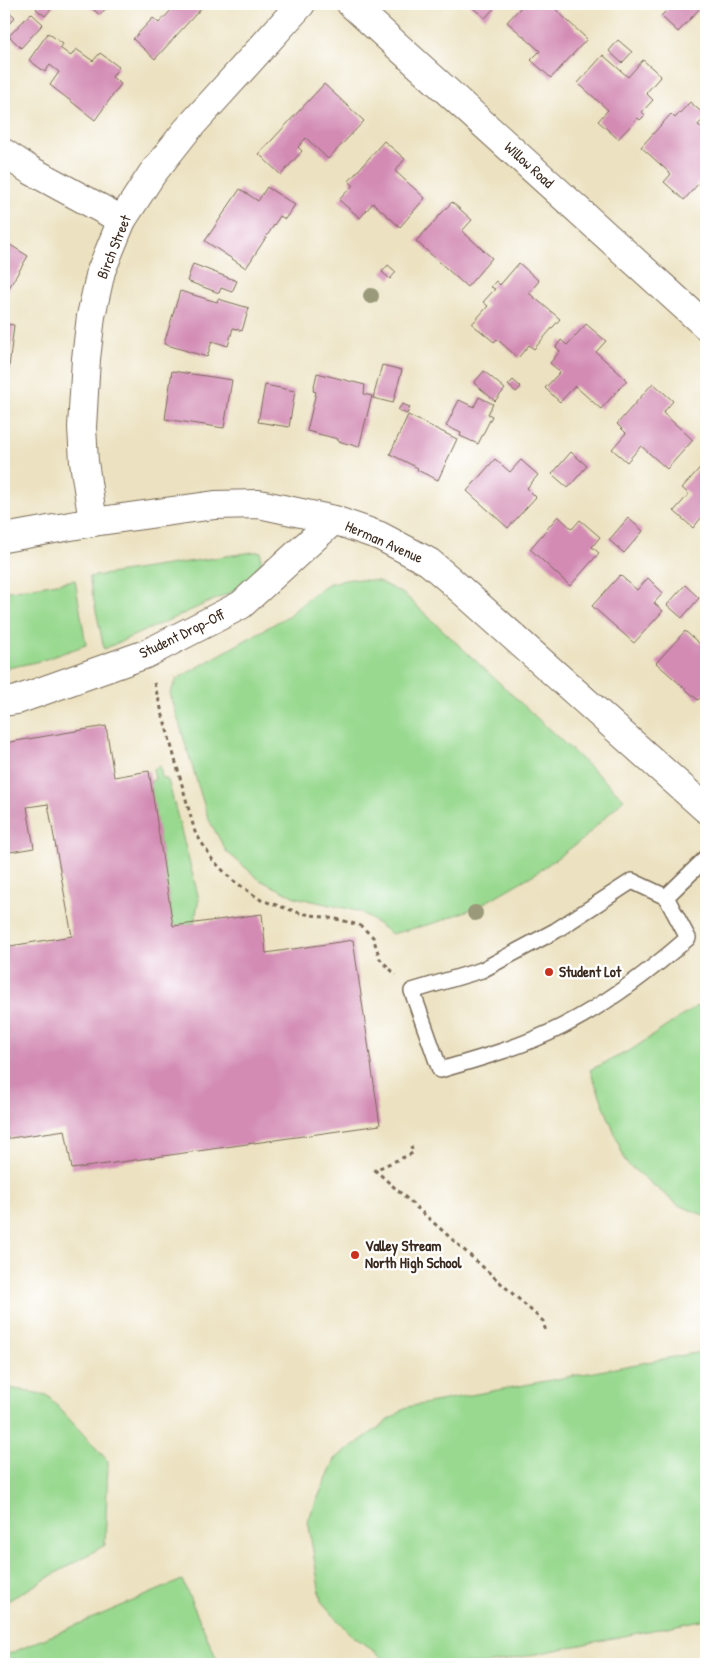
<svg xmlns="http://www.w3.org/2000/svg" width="710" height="1668" font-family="'Patrick Hand',sans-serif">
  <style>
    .green { fill: #98d98f; stroke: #6a8256 }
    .building { fill: #d38bb4 }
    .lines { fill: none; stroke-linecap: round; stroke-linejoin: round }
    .service-casing { stroke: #796a57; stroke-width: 18 }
    .minor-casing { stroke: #796a57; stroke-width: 30 }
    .path { stroke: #796a57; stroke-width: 3; stroke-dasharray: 4 4; stroke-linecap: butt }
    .service { stroke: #fff; stroke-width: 15 }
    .minor { stroke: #fff; stroke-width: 28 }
    .tree { fill: #9a9a7a }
    .poi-dot { fill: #c8321e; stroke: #fff; stroke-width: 2 }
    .labels { text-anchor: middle; stroke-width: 4.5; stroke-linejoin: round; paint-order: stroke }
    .street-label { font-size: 15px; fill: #3b2a1e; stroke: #fff }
    .poi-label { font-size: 15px; font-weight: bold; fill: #3b2a1e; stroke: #fff; text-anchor: start }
  </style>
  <rect width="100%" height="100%" fill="#fff"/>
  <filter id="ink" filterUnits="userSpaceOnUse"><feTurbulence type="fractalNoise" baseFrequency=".02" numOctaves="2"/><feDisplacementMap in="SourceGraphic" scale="10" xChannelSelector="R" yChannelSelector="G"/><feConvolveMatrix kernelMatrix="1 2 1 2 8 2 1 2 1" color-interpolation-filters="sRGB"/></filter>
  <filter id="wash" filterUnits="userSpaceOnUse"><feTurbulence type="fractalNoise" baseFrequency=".0096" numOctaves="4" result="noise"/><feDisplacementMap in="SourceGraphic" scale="20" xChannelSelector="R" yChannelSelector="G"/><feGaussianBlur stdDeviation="1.12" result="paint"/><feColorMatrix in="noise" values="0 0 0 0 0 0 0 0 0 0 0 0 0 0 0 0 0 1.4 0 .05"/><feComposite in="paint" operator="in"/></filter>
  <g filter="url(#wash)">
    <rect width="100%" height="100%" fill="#ece2c1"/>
    <g class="green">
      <path d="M 253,552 L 261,552 L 261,571 L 243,587 L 104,649 L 89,577 Z"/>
      <path d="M 351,579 L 378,581 L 405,595 L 624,799 L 582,840 L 536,873 L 479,906 L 438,922 L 392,934 L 361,912 L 295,897 L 260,880 L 226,851 L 208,818 L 170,693 L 177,679 L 288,616 L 317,591 L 330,583 Z"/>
      <path d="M 75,580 L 86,645 L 40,661 L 4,669 L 4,592 Z"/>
      <path d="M 160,766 L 162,777 L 168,780 L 199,899 L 194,923 L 173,926 L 150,782 L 155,779 L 153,769 Z"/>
      <path d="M 706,1000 L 706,1216 L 678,1205 L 626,1163 L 590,1070 L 631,1050 Z"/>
      <path d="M 706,1351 L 706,1619 L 488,1664 L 402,1664 L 386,1660 L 349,1633 L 321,1601 L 308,1520 L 335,1459 L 407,1407 Z"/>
      <path d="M 4,1387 L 47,1395 L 108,1461 L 105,1545 L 4,1603 Z"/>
      <path d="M 182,1580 L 219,1664 L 4,1664 L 4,1656 Z"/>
    </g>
    <g id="blocks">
      <g class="building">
        <path d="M 41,4 L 52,4 L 54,6 L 45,16 L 36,9 Z"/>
        <path d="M 91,4 L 105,4 L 108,6 L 100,15 L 89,6 Z"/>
        <path d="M 177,4 L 205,4 L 155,59 L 133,39 L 153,18 L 159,23 Z"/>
        <path d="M 468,4 L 498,4 L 485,18 Z"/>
        <path d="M 524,4 L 550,4 L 587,39 L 551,78 L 531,60 L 540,51 L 507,22 Z"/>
        <path d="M 673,4 L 706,4 L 706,8 L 703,5 L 678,32 L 661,16 Z"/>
        <path d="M 4,7 L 15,17 L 4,30 Z"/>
        <path d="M 31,13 L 43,24 L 21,48 L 9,36 Z"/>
        <path d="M 48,33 L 63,44 L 60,48 L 71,56 L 76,49 L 93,61 L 100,53 L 119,67 L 112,77 L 121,84 L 95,120 L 50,85 L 59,72 L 50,65 L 45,72 L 29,60 Z"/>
        <path d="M 618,40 L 632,52 L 622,63 L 609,51 Z"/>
        <path d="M 603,55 L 628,77 L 643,60 L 661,76 L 646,93 L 653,100 L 642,112 L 645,115 L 640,120 L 638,118 L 618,139 L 598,121 L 608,110 L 578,83 Z"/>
        <path d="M 324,84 L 364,121 L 328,159 L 306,138 L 298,147 L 302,151 L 281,175 L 259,154 Z"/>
        <path d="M 690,102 L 706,116 L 698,125 L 704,129 L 706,126 L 706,175 L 684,200 L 664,182 L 671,174 L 641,147 L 671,114 L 675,118 Z"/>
        <path d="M 384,141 L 405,159 L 395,171 L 425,198 L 400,227 L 373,203 L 360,218 L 339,200 L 353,185 L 349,181 Z"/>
        <path d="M 267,187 L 295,205 L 285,219 L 280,216 L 246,268 L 205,241 L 240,189 L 258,201 Z"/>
        <path d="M 452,202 L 472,220 L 462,231 L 492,258 L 467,287 L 416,241 Z"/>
        <path d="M 4,241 L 28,256 L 6,293 L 4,291 Z"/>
        <path d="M 519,263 L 539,281 L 529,293 L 560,319 L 534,349 L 529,345 L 518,358 L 497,339 L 494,342 L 472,324 L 488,306 L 483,302 L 495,289 L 491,287 L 496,281 L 500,285 Z"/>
        <path d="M 193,264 L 237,281 L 232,292 L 221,288 L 219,293 L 187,281 Z"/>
        <path d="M 388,265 L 396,272 L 390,279 L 382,272 Z"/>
        <path d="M 180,291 L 217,302 L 218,299 L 249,308 L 242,331 L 233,328 L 228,346 L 212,341 L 207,357 L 164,344 Z"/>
        <path d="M 4,324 L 14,325 L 7,384 L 4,384 Z"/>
        <path d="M 586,324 L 606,341 L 596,352 L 627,380 L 601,409 L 575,386 L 560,402 L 545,388 L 560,372 L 550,363 L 560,351 L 556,347 L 561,340 L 567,345 Z"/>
        <path d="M 382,365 L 402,370 L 393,403 L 373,398 Z"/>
        <path d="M 172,371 L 232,380 L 224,428 L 165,419 Z"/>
        <path d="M 484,371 L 505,389 L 495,401 L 474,383 Z"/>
        <path d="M 317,373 L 365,385 L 364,394 L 372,396 L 359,447 L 338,441 L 338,439 L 307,431 L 316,392 L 313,391 Z"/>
        <path d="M 513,380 L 521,387 L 516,392 L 508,385 Z"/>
        <path d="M 653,383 L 673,401 L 663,413 L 693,440 L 667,469 L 641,446 L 627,462 L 612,449 L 626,433 L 617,424 Z"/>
        <path d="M 265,385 L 295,391 L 289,427 L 258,422 Z"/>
        <path d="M 479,397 L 493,404 L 488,414 L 492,416 L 478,444 L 460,436 L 461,433 L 446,426 L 459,400 L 474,407 Z"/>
        <path d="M 402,404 L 410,407 L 407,414 L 398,410 Z"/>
        <path d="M 408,415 L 457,439 L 438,480 L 417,470 L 418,468 L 390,454 Z"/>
        <path d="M 571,452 L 587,466 L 568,488 L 552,474 Z"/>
        <path d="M 495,459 L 510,472 L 521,460 L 538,475 L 527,488 L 536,497 L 508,528 L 467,491 Z"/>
        <path d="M 706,461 L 706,512 L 693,528 L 674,511 L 689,494 L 682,488 Z"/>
        <path d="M 558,516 L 572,529 L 580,520 L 600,537 L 592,547 L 599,553 L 570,586 L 530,549 Z"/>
        <path d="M 628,518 L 643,531 L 624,553 L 609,540 Z"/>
        <path d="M 620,575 L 637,590 L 648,578 L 663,593 L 654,603 L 663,611 L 634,643 L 592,606 Z"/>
        <path d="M 685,585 L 699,598 L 682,618 L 667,605 Z"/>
        <path d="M 685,631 L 700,644 L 706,638 L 706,692 L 698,700 L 656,663 Z"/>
        <path d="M 106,726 L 114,777 L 149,771 L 173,926 L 262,914 L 266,953 L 353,940 L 380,1125 L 72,1169 L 65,1130 L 4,1139 L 4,947 L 72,936 L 48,804 L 27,807 L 34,848 L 4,853 L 4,743 Z"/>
      </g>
    </g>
  </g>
  <g filter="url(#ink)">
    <use href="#blocks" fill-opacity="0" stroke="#796a57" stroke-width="1"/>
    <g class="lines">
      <g class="service-casing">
        <g id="service">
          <path d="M 632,881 L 666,897 L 688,938 C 649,972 608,1003 563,1026 C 524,1046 482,1058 440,1070 L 412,991 L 482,970 L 555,931 Z"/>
          <path d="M 666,897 L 706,858"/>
        </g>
      </g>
      <g class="minor-casing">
        <g id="minor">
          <path d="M 351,4 L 706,326"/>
          <path d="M 4,153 L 30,170 L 122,220"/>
          <path d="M 93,522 L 84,462 L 82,427 L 86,359 L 91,316 L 101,271 L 122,220 L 152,174 L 186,131 L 301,4"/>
          <path d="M 4,538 L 93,522 L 215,505 L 259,504 L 334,520 L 380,536 L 429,562 L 449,579 L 706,809"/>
          <path d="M 4,702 L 17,700 L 146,654 L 241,605 L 334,520"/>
        </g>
      </g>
      <g class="path">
        <path d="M 154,683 L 195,832 L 212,859 L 231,879 L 261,900 L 300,913 L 341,920 L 361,926 L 373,937 L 380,959 L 396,975"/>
        <path d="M 411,1146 L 413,1153 L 375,1170 L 543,1321 L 546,1332"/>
      </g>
      <use href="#service" class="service"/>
      <use href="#minor" class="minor"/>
    </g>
    <g class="tree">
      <circle cx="371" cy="296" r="8"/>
      <circle cx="475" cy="913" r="8"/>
    </g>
  </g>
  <g class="poi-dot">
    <circle cx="549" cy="972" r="5"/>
    <circle cx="355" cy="1255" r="5"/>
  </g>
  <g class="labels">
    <g class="street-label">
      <text transform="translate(529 165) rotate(42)" y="5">Willow Road</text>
      <text transform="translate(114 247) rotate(-68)" y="5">Birch Street</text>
      <text transform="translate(384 542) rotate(24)" y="5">Herman Avenue</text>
      <text transform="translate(182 634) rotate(-26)" y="5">Student Drop-Off</text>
    </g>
    <g class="poi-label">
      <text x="559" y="977">Student Lot</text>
      <text x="365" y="1251">Valley Stream<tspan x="365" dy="17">North High School</tspan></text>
    </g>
  </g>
  <rect width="710" height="1668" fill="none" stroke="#fff" stroke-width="20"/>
</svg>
